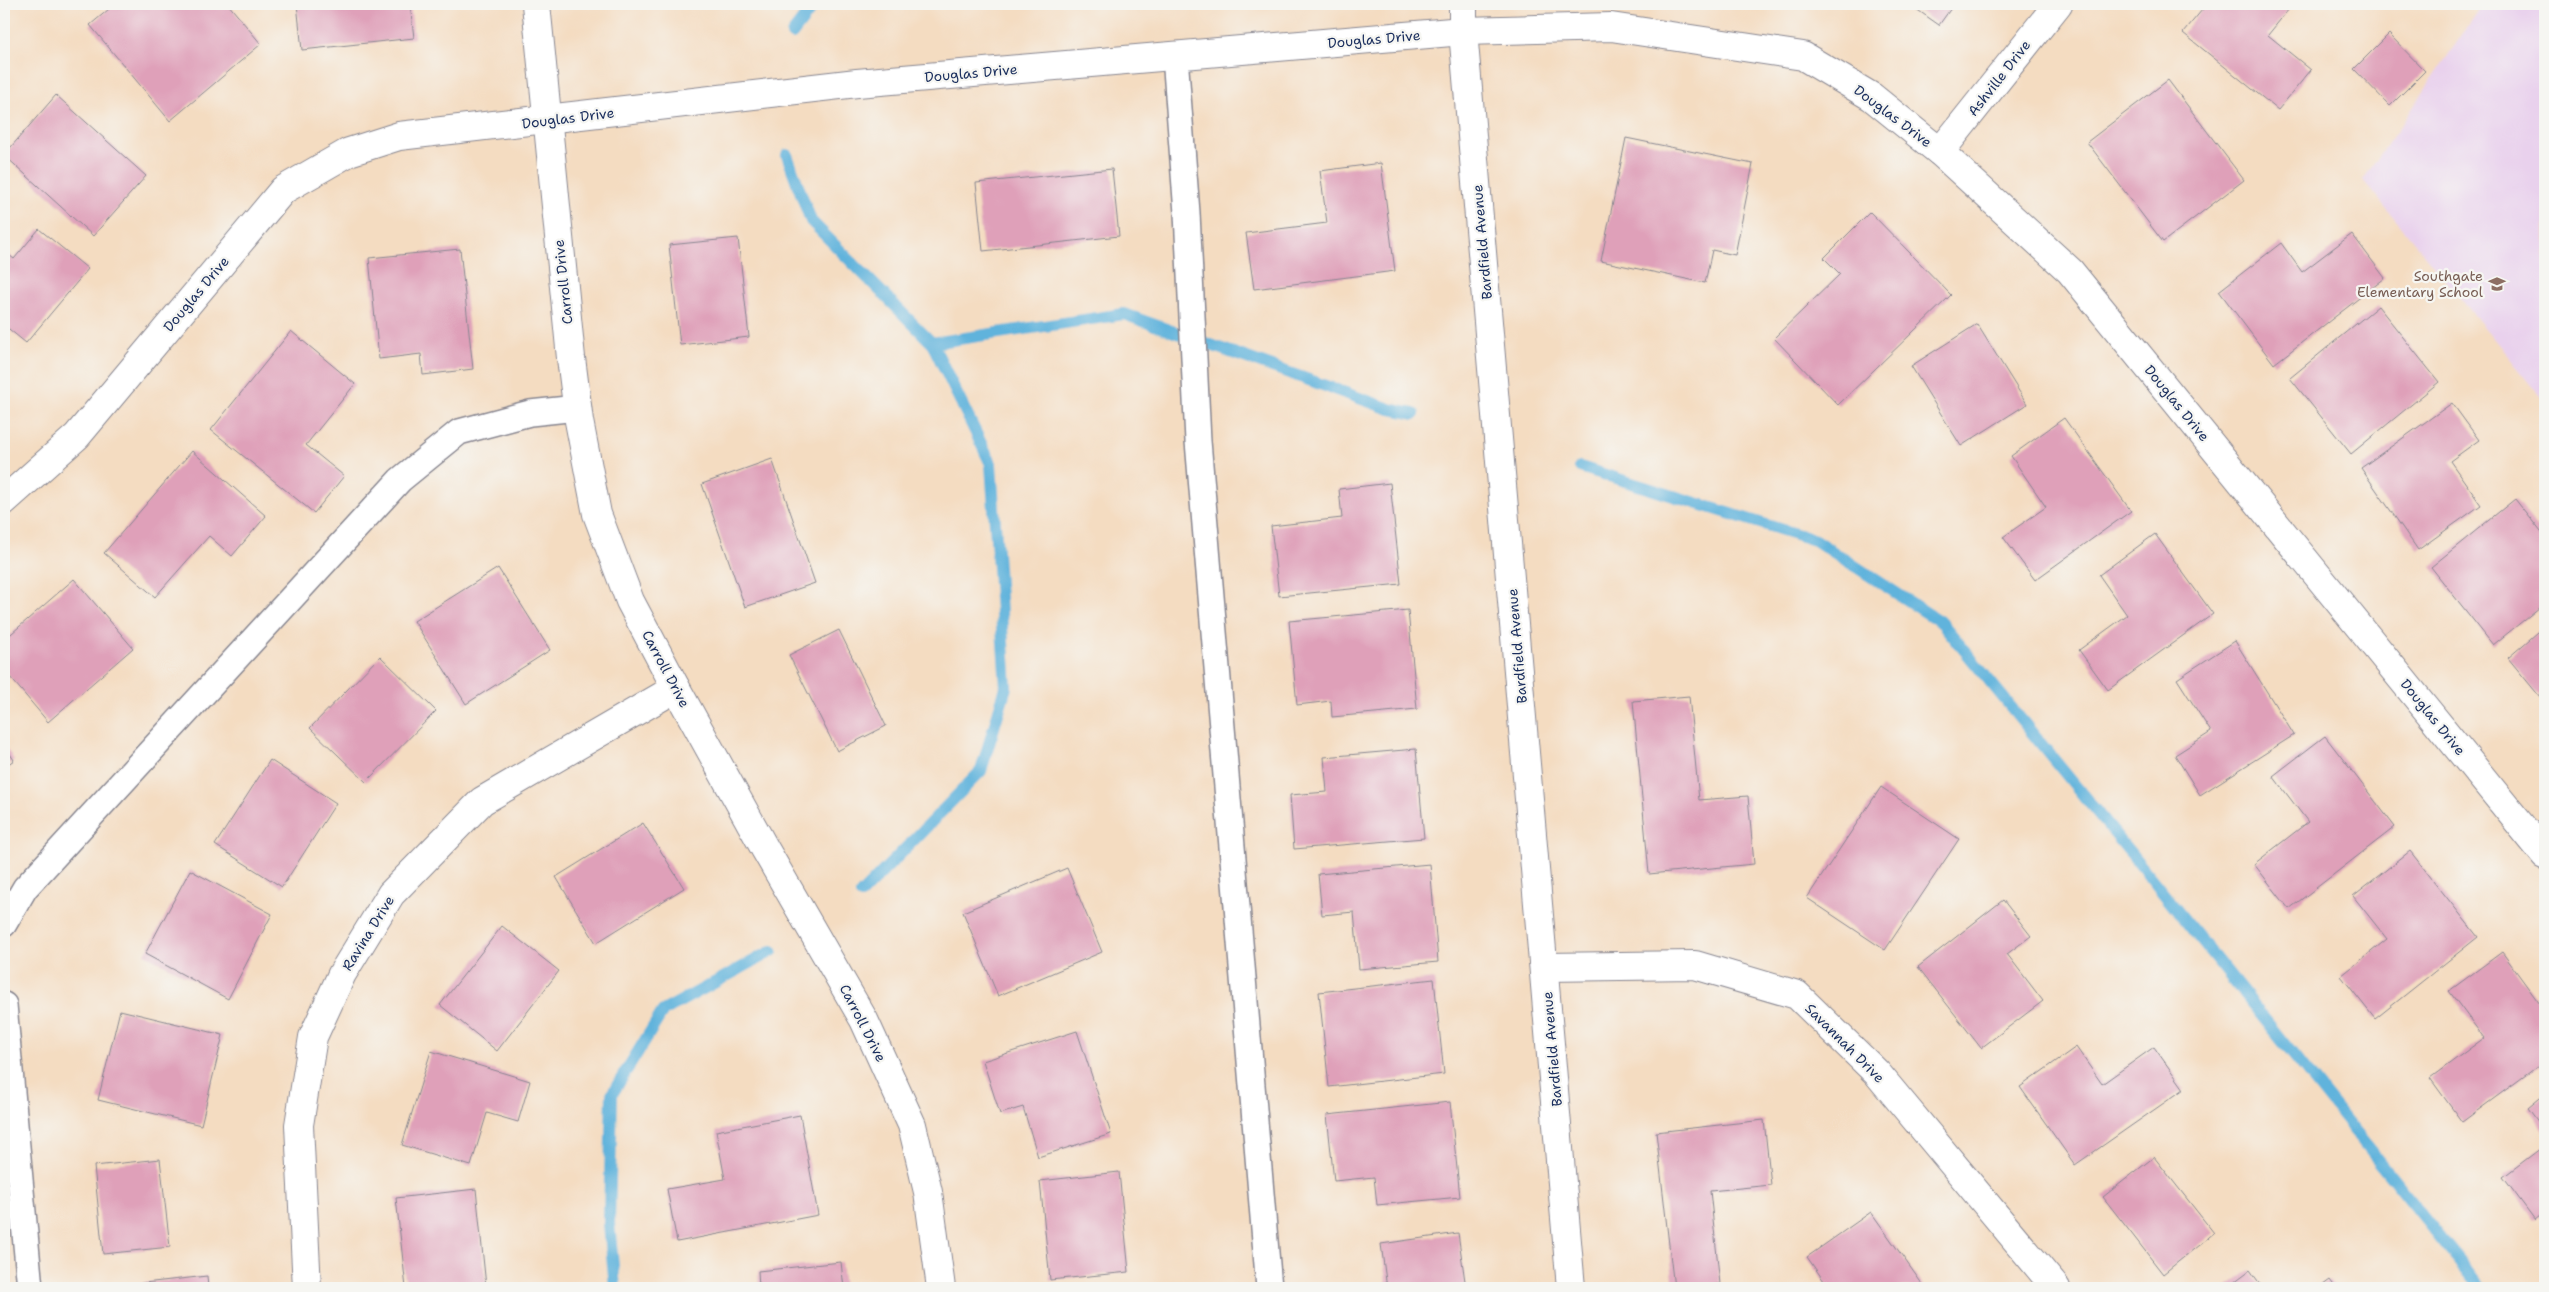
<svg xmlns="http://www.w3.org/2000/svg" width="2549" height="1292" font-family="'Shantell Sans',sans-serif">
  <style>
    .built { fill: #e9d1ed }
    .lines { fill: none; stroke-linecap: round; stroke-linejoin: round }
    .stream { stroke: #61b3dc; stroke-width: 12 }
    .building { fill: #dfa0b9 }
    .service-casing { stroke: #888690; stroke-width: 28 }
    .minor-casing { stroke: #888690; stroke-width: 30 }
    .tertiary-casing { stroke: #888690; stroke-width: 30 }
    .service { stroke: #fff; stroke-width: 25 }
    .minor { stroke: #fff; stroke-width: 28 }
    .tertiary { stroke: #fff; stroke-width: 28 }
    .labels { text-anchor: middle; stroke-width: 4.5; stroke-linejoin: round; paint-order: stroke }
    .street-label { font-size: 14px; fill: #1b2f5e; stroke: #f6f6f2 }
    .education-label { font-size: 14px; fill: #785e54; stroke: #f6f6f2; text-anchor: end }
  </style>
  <rect width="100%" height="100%" fill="#f6f6f2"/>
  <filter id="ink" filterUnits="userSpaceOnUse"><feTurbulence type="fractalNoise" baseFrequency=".02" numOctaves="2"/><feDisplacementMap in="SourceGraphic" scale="10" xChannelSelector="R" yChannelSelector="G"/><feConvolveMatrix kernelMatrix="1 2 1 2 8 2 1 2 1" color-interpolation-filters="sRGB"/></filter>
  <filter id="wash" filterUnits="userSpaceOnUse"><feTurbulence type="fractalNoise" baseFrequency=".0096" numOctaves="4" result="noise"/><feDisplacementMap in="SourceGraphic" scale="20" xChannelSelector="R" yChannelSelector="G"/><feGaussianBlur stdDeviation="1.12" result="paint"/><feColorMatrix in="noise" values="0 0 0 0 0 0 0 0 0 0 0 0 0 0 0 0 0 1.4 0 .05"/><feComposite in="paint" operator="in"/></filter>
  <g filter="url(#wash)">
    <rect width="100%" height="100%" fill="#f4dcc1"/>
    <path class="built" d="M 2483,4 L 2545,4 L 2545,401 L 2363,180 Z"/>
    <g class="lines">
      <g class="stream">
        <path d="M 792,34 L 815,4"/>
        <path d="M 787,155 L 811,221 L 932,343 L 991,464 L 1006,687 L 981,771 L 861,894"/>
        <path d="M 932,343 L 1124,314 L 1390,409 L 1414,414"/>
        <path d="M 1580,467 L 1815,540 L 1942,623 L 2142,867 L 2481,1288"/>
        <path d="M 615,1288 L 609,1223 L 612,1094 L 663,1011 L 772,951"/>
      </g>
    </g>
    <g id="blocks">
      <g class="building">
        <path d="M 115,4 L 184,4 L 188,9 L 194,4 L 228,4 L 261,44 L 170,121 L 90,25 Z"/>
        <path d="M 297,4 L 410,4 L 414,38 L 302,50 Z"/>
        <path d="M 1909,4 L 1954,4 L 1939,25 Z"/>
        <path d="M 2207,4 L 2293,4 L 2268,35 L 2311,70 L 2278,110 L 2183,33 Z"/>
        <path d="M 2389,34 L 2425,71 L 2390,106 L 2354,69 Z"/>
        <path d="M 2168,80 L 2244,180 L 2163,242 L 2087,142 Z"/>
        <path d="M 56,95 L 146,176 L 93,236 L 4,155 Z"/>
        <path d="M 1626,138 L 1753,164 L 1735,255 L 1712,250 L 1705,283 L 1601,261 Z"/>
        <path d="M 1381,163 L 1395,271 L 1254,289 L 1246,233 L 1327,223 L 1320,171 Z"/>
        <path d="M 1112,169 L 1119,236 L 983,251 L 976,183 Z"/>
        <path d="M 1870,212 L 1951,295 L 1838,405 L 1774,338 L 1840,274 L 1824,258 Z"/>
        <path d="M 39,229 L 88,269 L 26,343 L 4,325 L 4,251 L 14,259 Z"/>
        <path d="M 2352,234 L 2385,278 L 2274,364 L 2219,291 L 2281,243 L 2302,272 Z"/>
        <path d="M 738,238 L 749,337 L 680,345 L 669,245 Z"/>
        <path d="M 460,249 L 473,369 L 423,375 L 421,354 L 379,359 L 369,258 Z"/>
        <path d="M 2378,306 L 2439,382 L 2351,454 L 2290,378 Z"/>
        <path d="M 1977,324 L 2027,404 L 1961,446 L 1911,366 Z"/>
        <path d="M 291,331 L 355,384 L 306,445 L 344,476 L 314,513 L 211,430 Z"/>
        <path d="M 2452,403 L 2479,440 L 2450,461 L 2481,505 L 2418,550 L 2361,468 Z"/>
        <path d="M 2064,418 L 2131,511 L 2035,580 L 2003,537 L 2046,507 L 2011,456 Z"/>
        <path d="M 192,451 L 266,516 L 232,556 L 209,536 L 155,597 L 104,553 Z"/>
        <path d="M 772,459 L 815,583 L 745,607 L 702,484 Z"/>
        <path d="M 1390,483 L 1401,584 L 1279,596 L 1271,526 L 1342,518 L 1339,489 Z"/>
        <path d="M 2515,499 L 2545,537 L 2545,603 L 2493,645 L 2431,567 Z"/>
        <path d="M 2155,534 L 2213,614 L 2108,690 L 2079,650 L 2127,615 L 2099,575 Z"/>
        <path d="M 498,568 L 550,650 L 466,704 L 414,621 Z"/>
        <path d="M 74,579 L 133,648 L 48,722 L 4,670 L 4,640 Z"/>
        <path d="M 1408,610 L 1417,709 L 1332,717 L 1331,701 L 1297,705 L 1289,621 Z"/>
        <path d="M 2545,626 L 2545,703 L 2508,658 Z"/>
        <path d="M 839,630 L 886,726 L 837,751 L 789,655 Z"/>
        <path d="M 2235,641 L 2294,735 L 2200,795 L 2175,755 L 2211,732 L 2177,679 Z"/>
        <path d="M 380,656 L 436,711 L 366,782 L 310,728 Z"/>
        <path d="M 1689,696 L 1699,800 L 1748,796 L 1754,864 L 1649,874 L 1633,701 Z"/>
        <path d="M 2325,736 L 2395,827 L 2289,909 L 2254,864 L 2308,822 L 2273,776 Z"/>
        <path d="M 4,745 L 14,760 L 4,767 Z"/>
        <path d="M 1416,749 L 1424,838 L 1294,849 L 1290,795 L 1327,792 L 1324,757 Z"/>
        <path d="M 270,760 L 336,803 L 282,887 L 215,845 Z"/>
        <path d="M 1881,787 L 1959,839 L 1885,950 L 1807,898 Z"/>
        <path d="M 643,823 L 684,888 L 596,943 L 556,877 Z"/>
        <path d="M 2410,851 L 2478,937 L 2375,1019 L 2341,976 L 2387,939 L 2353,896 Z"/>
        <path d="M 1430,864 L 1438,962 L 1359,969 L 1354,912 L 1322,915 L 1318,874 Z"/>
        <path d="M 1067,868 L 1102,952 L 998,996 L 963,912 Z"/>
        <path d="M 190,870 L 272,914 L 228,999 L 145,954 Z"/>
        <path d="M 2003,900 L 2031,936 L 2007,954 L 2043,1001 L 1981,1048 L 1918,967 Z"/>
        <path d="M 502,926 L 559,971 L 497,1051 L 440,1005 Z"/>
        <path d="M 2502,952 L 2545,1011 L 2545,1061 L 2462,1122 L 2430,1078 L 2484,1038 L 2449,991 Z"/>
        <path d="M 1434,979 L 1444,1074 L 1329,1087 L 1319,992 Z"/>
        <path d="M 120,1010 L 223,1035 L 201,1125 L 98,1100 Z"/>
        <path d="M 1077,1031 L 1111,1134 L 1038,1157 L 1023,1107 L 1000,1114 L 983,1061 Z"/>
        <path d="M 2076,1047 L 2102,1084 L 2154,1047 L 2184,1089 L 2075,1165 L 2020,1087 Z"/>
        <path d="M 431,1051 L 530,1081 L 518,1122 L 487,1113 L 471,1166 L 402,1145 Z"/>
        <path d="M 2545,1094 L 2545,1131 L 2528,1108 Z"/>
        <path d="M 1450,1102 L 1460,1197 L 1377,1205 L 1374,1177 L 1334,1181 L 1327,1115 Z"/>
        <path d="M 800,1115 L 818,1215 L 677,1242 L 667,1189 L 725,1179 L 716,1131 Z"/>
        <path d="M 1764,1120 L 1771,1185 L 1710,1191 L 1720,1284 L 1674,1288 L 1656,1132 Z"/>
        <path d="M 2545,1145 L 2545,1212 L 2535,1220 L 2503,1177 Z"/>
        <path d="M 2154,1157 L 2214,1233 L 2163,1274 L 2103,1197 Z"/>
        <path d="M 160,1159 L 170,1247 L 103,1254 L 94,1166 Z"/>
        <path d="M 1119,1172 L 1129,1272 L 1050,1280 L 1040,1181 Z"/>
        <path d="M 476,1189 L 486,1286 L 462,1288 L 406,1288 L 396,1198 Z"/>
        <path d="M 1871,1212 L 1925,1288 L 1829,1288 L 1807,1257 Z"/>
        <path d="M 1458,1233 L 1466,1288 L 1387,1288 L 1381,1244 Z"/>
        <path d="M 841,1262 L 844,1288 L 759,1288 L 758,1271 Z"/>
        <path d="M 2250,1270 L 2263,1288 L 2226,1288 Z"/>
        <path d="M 207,1276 L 208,1288 L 127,1288 L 126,1285 Z"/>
        <path d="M 2330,1280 L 2336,1288 L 2319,1288 Z"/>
      </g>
    </g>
  </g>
  <g filter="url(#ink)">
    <use href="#blocks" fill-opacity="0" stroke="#888690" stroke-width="1"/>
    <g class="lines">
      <g class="service-casing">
        <g id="service">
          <path d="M 1175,56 L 1187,213 L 1198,441 L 1269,1288"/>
          <path d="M 4,924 L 25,888 L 400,480 L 459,432 L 530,413 L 577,408"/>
          <path d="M 4,1005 L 30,1288"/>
        </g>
      </g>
      <g class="minor-casing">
        <g id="minor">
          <path d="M 536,4 L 571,358 L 579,421 L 597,514 L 630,601 L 676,688 L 765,849 L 864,1020 L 912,1125 L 928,1192 L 941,1288"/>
          <path d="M 1940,152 L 2058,4"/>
          <path d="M 4,501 L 77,436 L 283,190 L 349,152 L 399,136 L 857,83 L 1463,31 L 1611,27 L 1803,56 L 1872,97 L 1940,152 L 2070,271 L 2545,855"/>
          <path d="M 1545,967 L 1695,965 L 1797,995 L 1877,1073 L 2056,1288"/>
          <path d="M 307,1288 L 299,1125 L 313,1037 L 342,974 L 391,894 L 482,801 L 676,688"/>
        </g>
      </g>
      <g class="tertiary-casing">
        <path id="tertiary" d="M 1463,4 L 1463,31 L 1571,1288"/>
      </g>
      <use href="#service" class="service"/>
      <use href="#minor" class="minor"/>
      <use href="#tertiary" class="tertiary"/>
    </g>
  </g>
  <defs>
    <g id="school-bare" transform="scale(1.35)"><path d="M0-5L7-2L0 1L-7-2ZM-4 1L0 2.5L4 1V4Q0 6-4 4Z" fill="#8d6e63" stroke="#f6f6f2" stroke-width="2.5" paint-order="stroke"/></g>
  </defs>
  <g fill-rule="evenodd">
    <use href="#school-bare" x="2497" y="284"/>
  </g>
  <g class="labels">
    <g class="street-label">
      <text transform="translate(1374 39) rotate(-5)" y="5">Douglas Drive</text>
      <text transform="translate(971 73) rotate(-5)" y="5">Douglas Drive</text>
      <text transform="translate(1999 78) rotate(-52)" y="5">Ashville Drive</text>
      <text transform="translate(1893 116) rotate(37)" y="5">Douglas Drive</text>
      <text transform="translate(568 118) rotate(-7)" y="5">Douglas Drive</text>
      <text transform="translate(1482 242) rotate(-95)" y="5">Bardfield Avenue</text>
      <text transform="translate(563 282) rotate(-96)" y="5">Carroll Drive</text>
      <text transform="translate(196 294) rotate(-50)" y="5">Douglas Drive</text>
      <text transform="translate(2177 403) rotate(51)" y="5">Douglas Drive</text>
      <text transform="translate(1517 646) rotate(-95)" y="5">Bardfield Avenue</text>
      <text transform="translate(666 669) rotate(62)" y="5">Carroll Drive</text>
      <text transform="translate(2433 717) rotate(51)" y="5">Douglas Drive</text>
      <text transform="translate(368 933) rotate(-58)" y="5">Ravina Drive</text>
      <text transform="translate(863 1023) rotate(63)" y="5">Carroll Drive</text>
      <text transform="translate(1845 1043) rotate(45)" y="5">Savannah Drive</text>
      <text transform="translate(1552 1049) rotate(-95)" y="5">Bardfield Avenue</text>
    </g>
    <g class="education-label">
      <text x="2483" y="281">Southgate<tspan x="2483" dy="16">Elementary School</tspan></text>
    </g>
  </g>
  <rect width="2549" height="1292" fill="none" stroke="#f6f6f2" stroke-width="20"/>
</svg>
